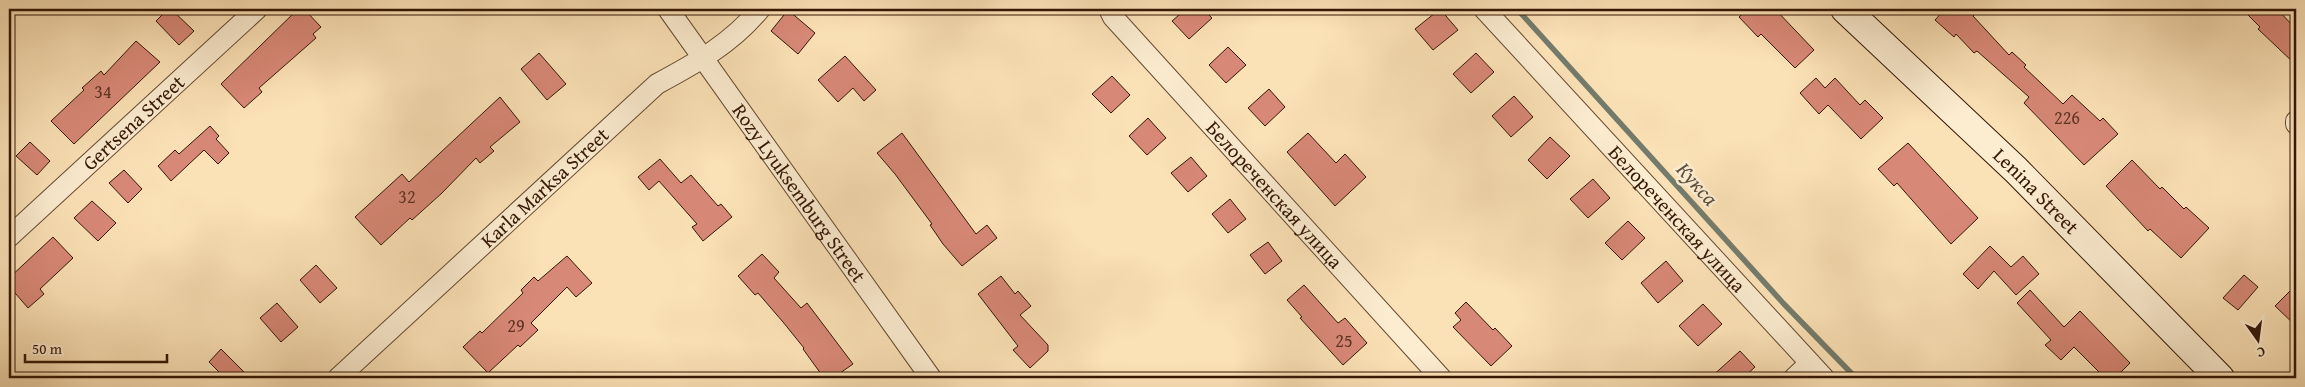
<svg xmlns="http://www.w3.org/2000/svg" width="2305" height="387" font-family="'Gentium Book Plus',serif">
  <style>
    .lines { fill: none; stroke-linecap: round; stroke-linejoin: round }
    .stream { stroke: #747b6c; stroke-width: 5.5 }
    .building { fill: #d88877; stroke: #341705 }
    .street-casing { stroke: #664a31; stroke-width: 22 }
    .secondary-casing { stroke: #341705; stroke-width: 30 }
    .street { stroke: #fcecd0; stroke-width: 20 }
    .secondary { stroke: #fcecd0; stroke-width: 28 }
    .labels { text-anchor: middle; stroke-width: 5; stroke-linejoin: round; paint-order: stroke }
    .number-label { font-size: 18px; fill: #5d3322 }
    .street-label { font-size: 20px; fill: #341705; stroke: #fcecd0 }
    .water-label { font-size: 21px; font-style: italic; fill: #595141; stroke: #fcecd0 }
  </style>
  <rect width="100%" height="100%" fill="#fbe1b6"/>
  <filter id="stains"><feTurbulence type="fractalNoise" baseFrequency=".004" numOctaves="4"/><feColorMatrix values="0 0 0 0 .2 0 0 0 0 .09 0 0 0 0 .02 0 0 0 .5 -.17"/></filter>
  <radialGradient id="worn" r=".72"><stop offset=".6" stop-color="#630" stop-opacity="0"/><stop offset="1" stop-color="#630" stop-opacity=".3"/></radialGradient>
  <g class="lines">
    <path class="stream" d="M 1517,9 L 1783,303 L 1856,378"/>
  </g>
  <g class="building">
    <path d="M 168,9 L 171,9 L 194,31 L 179,45 L 156,21 Z"/>
    <path d="M 298,9 L 304,9 L 321,27 L 313,34 L 316,38 L 259,88 L 262,92 L 244,108 L 221,84 Z"/>
    <path d="M 1186,9 L 1203,9 L 1212,18 L 1189,39 L 1172,21 Z"/>
    <path d="M 1440,9 L 1458,30 L 1433,50 L 1415,29 Z"/>
    <path d="M 1748,9 L 1775,9 L 1814,50 L 1795,68 L 1761,34 L 1758,37 L 1739,17 Z"/>
    <path d="M 1945,9 L 1980,9 L 1973,16 L 2009,55 L 2012,52 L 2026,65 L 2024,67 L 2063,104 L 2072,95 L 2100,121 L 2103,118 L 2118,134 L 2084,165 L 2024,103 L 2029,97 L 1977,51 L 1974,53 L 1956,34 L 1954,37 L 1935,20 Z"/>
    <path d="M 2242,9 L 2277,9 L 2296,29 L 2296,65 L 2258,29 L 2260,27 Z"/>
    <path d="M 788,10 L 815,33 L 798,54 L 771,31 Z"/>
    <path d="M 136,41 L 160,62 L 74,144 L 51,121 L 84,90 L 82,88 L 101,71 L 104,75 Z"/>
    <path d="M 1228,47 L 1246,65 L 1226,83 L 1209,65 Z"/>
    <path d="M 539,53 L 566,84 L 547,100 L 521,69 Z"/>
    <path d="M 1476,53 L 1494,72 L 1471,93 L 1453,74 Z"/>
    <path d="M 845,56 L 876,90 L 864,101 L 853,88 L 838,102 L 818,80 Z"/>
    <path d="M 1112,76 L 1130,95 L 1111,113 L 1092,94 Z"/>
    <path d="M 1816,78 L 1825,88 L 1835,78 L 1860,105 L 1865,100 L 1883,118 L 1861,139 L 1828,105 L 1819,114 L 1800,93 Z"/>
    <path d="M 1269,89 L 1285,107 L 1265,126 L 1248,108 Z"/>
    <path d="M 1514,96 L 1533,117 L 1511,137 L 1492,116 Z"/>
    <path d="M 500,97 L 520,122 L 490,147 L 494,151 L 480,163 L 476,158 L 442,193 L 412,220 L 410,218 L 381,245 L 355,217 L 402,174 L 409,182 Z"/>
    <path d="M 1148,118 L 1166,138 L 1147,155 L 1129,136 Z"/>
    <path d="M 210,126 L 219,136 L 216,139 L 229,153 L 218,164 L 204,150 L 171,181 L 158,166 L 175,150 L 179,154 Z"/>
    <path d="M 902,133 L 976,234 L 987,225 L 997,238 L 962,266 L 943,244 L 930,225 L 932,224 L 895,174 L 877,153 Z"/>
    <path d="M 1308,133 L 1336,163 L 1345,154 L 1366,177 L 1335,206 L 1287,152 Z"/>
    <path d="M 1550,137 L 1570,156 L 1547,179 L 1528,160 Z"/>
    <path d="M 30,142 L 50,161 L 37,175 L 16,156 Z"/>
    <path d="M 1908,143 L 1978,218 L 1951,244 L 1897,183 L 1894,186 L 1878,169 Z"/>
    <path d="M 1191,157 L 1207,176 L 1188,192 L 1171,173 Z"/>
    <path d="M 660,159 L 681,183 L 691,175 L 718,206 L 721,204 L 732,217 L 703,241 L 692,227 L 697,224 L 659,181 L 649,190 L 638,177 Z"/>
    <path d="M 2132,160 L 2160,189 L 2162,187 L 2184,209 L 2186,207 L 2209,228 L 2181,258 L 2150,229 L 2148,231 L 2106,186 Z"/>
    <path d="M 124,170 L 142,189 L 128,203 L 109,183 Z"/>
    <path d="M 1593,179 L 1610,198 L 1588,218 L 1570,199 Z"/>
    <path d="M 1230,199 L 1246,219 L 1228,233 L 1212,214 Z"/>
    <path d="M 92,201 L 116,223 L 98,241 L 74,218 Z"/>
    <path d="M 1628,221 L 1645,238 L 1622,260 L 1605,243 Z"/>
    <path d="M 53,237 L 73,258 L 40,289 L 44,294 L 28,308 L 9,286 L 9,278 Z"/>
    <path d="M 1268,242 L 1282,261 L 1265,274 L 1250,255 Z"/>
    <path d="M 1990,246 L 2011,267 L 2023,256 L 2039,274 L 2016,295 L 1994,271 L 1978,289 L 1963,274 Z"/>
    <path d="M 762,254 L 779,272 L 774,278 L 801,308 L 807,303 L 853,364 L 833,378 L 824,378 L 803,349 L 804,348 L 783,322 L 758,293 L 755,295 L 738,276 Z"/>
    <path d="M 567,256 L 592,283 L 576,297 L 567,287 L 531,323 L 538,330 L 520,347 L 518,345 L 488,373 L 463,347 L 480,331 L 482,333 L 523,293 L 521,290 L 534,277 L 538,281 Z"/>
    <path d="M 1666,261 L 1683,281 L 1658,303 L 1641,283 Z"/>
    <path d="M 316,265 L 337,288 L 320,303 L 300,280 Z"/>
    <path d="M 2244,275 L 2258,287 L 2238,310 L 2223,298 Z"/>
    <path d="M 1001,276 L 1015,294 L 1018,291 L 1031,306 L 1020,315 L 1048,345 L 1048,351 L 1030,368 L 1013,350 L 1018,346 L 978,294 Z"/>
    <path d="M 1304,285 L 1338,323 L 1345,318 L 1367,343 L 1343,365 L 1300,318 L 1302,317 L 1287,300 Z"/>
    <path d="M 2296,285 L 2296,326 L 2275,306 Z"/>
    <path d="M 2030,290 L 2064,327 L 2080,311 L 2130,363 L 2115,378 L 2105,378 L 2074,347 L 2061,360 L 2045,345 L 2051,340 L 2017,303 Z"/>
    <path d="M 1466,302 L 1493,330 L 1495,328 L 1512,346 L 1491,366 L 1453,327 L 1461,320 L 1455,313 Z"/>
    <path d="M 277,303 L 298,327 L 281,342 L 260,318 Z"/>
    <path d="M 1703,304 L 1722,324 L 1698,346 L 1679,326 Z"/>
    <path d="M 221,349 L 250,378 L 225,378 L 209,362 Z"/>
    <path d="M 1740,351 L 1755,367 L 1743,378 L 1710,378 Z"/>
  </g>
  <g class="lines">
    <g class="street-casing">
      <g id="street">
        <path id="s1" d="M 668,9 L 931,378"/>
        <path id="s2" d="M 1109,9 L 1113,17 L 1441,378"/>
        <path id="s3" d="M 1484,9 L 1824,378"/>
        <path d="M 2296,121 L 2296,124"/>
        <path id="s4" d="M 9,237 L 257,9"/>
        <path id="s5" d="M 338,378 L 657,84 C 696,63 731,44 760,9"/>
        <path d="M 1794,378 L 1810,363"/>
      </g>
    </g>
    <g class="secondary-casing">
      <g id="secondary">
        <path id="s6" d="M 1845,9 L 2016,170 L 2220,378"/>
      </g>
    </g>
    <use href="#street" class="street"/>
    <use href="#secondary" class="secondary"/>
  </g>
  <g class="labels">
    <g class="number-label">
      <text x="103" y="98">34</text>
      <text x="2067" y="124">226</text>
      <text x="407" y="203">32</text>
      <text x="516" y="332">29</text>
      <text x="1344" y="347">25</text>
    </g>
    <g class="street-label">
      <text dy="7" stroke="none"><textPath href="#s4" startOffset="169">Gertsena Street</textPath></text>
      <text dy="7" stroke="none"><textPath href="#s5" startOffset="281">Karla Marksa Street</textPath></text>
      <text dy="7" stroke="none"><textPath href="#s6" startOffset="264">Lenina Street</textPath></text>
      <text dy="7" stroke="none"><textPath href="#s1" startOffset="226">Rozy Lyuksemburg Street</textPath></text>
      <text dy="7" stroke="none"><textPath href="#s2" startOffset="249">Белореченская улица</textPath></text>
      <text dy="7" stroke="none"><textPath href="#s3" startOffset="285">Белореченская улица</textPath></text>
    </g>
    <g class="water-label">
      <text transform="translate(1697 184) rotate(48)" y="7">Кукса</text>
    </g>
  </g>
  <rect width="2305" height="387" fill="none" stroke="#fbe1b6" stroke-width="30"/>
  <rect x="10" y="10" width="2285" height="367" fill="none" stroke="#341705" stroke-width="2.5"/>
  <rect x="15" y="15" width="2275" height="357" fill="none" stroke="#341705"/>
  <g transform="translate(2258 340) rotate(166)" stroke="#fcecd0" stroke-width="4" paint-order="stroke">
  <path d="M0-4L9 19L0 12L-9 19Z" fill="#341705"/>
  <text y="-8" font-size="14" font-weight="bold" text-anchor="middle" fill="#341705">С</text>
  </g>
  <path d="M25 354v8h142v-8" fill="none" stroke="#341705" stroke-width="2.5"/>
  <text x="32" y="354" font-size="15" fill="#341705" stroke="#fcecd0" stroke-width="4" paint-order="stroke">50 m</text>
  <rect width="100%" height="100%" filter="url(#stains)"/>
  <rect width="100%" height="100%" fill="url(#worn)"/>
</svg>
